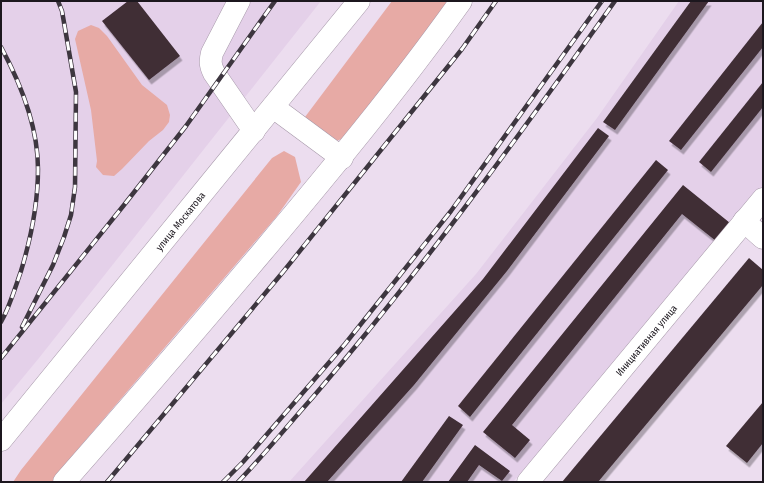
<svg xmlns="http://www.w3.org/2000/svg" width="764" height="483" font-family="'Fira Sans Condensed',sans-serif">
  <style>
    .built { fill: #e4d0e9 }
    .green { fill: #e7aaa5 }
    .building { fill: #3f2d35; filter: url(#shadow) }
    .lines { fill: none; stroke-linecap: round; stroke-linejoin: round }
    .minor-casing { stroke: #a799aa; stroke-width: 23 }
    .major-casing { stroke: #a799aa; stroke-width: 23 }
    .minor { stroke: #fff; stroke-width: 22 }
    .major { stroke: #fff; stroke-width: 22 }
    .rail-casing { stroke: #3d363f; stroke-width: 4.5 }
    .rail { stroke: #fff; stroke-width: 3; stroke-dasharray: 9; stroke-linecap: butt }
    .labels { text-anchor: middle; stroke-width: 4; stroke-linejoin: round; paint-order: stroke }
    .street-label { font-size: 10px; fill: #1c171e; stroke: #fff }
  </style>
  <defs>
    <filter id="shadow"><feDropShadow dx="2.5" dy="4.5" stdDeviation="0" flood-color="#0004"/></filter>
  </defs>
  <rect width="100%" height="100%" fill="#ecddef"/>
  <g class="built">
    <path d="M 1,1 L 321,1 L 39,358 L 1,404 Z"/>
    <path d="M 679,1 L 763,1 L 763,188 L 736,222 L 513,482 L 289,482 L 476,274 L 597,118 Z"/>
  </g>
  <g class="green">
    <path d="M 392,1 L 462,1 L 350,136 L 336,141 L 309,124 L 305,117 Z"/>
    <path d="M 91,25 L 99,28 L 107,36 L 142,85 L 167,105 L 170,115 L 169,122 L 163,130 L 149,141 L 122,169 L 114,176 L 103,175 L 96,167 L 97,161 L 91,110 L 75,39 L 78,31 Z"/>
    <path d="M 284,151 L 295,157 L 301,182 L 277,216 L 55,476 L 60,482 L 13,482 L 21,470 L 272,158 Z"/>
  </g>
  <g class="building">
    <path d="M 128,1 L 137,1 L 180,56 L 149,80 L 102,21 Z"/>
    <path d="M 691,1 L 709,1 L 615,130 L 603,122 Z"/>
    <path d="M 763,22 L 763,47 L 681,150 L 669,141 Z"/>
    <path d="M 763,82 L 763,107 L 711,172 L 699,162 Z"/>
    <path d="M 598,128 L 609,136 L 507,271 L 414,385 L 327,482 L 304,482 L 483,279 Z"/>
    <path d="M 656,160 L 668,170 L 470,417 L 458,406 Z"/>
    <path d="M 683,185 L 730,223 L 716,241 L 682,214 L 512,425 L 530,440 L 515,458 L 483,432 Z"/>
    <path d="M 749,258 L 763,270 L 763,285 L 598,482 L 562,482 Z"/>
    <path d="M 763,402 L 763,443 L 747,463 L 726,446 Z"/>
    <path d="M 449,416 L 463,425 L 422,482 L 401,482 Z"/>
    <path d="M 475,445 L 510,471 L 502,481 L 479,465 L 467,482 L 448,482 Z"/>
  </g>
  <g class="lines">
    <g class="minor-casing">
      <g id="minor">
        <path d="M 239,1 L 212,53 C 210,61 210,65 214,73 L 254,131"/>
        <path d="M 273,107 L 342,158"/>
        <path d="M 744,221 L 763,238"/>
        <path d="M 64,482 C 131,406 197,329 263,251 C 331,170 399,88 461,1"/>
        <path d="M 528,482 L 763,199"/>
      </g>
    </g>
    <g class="major-casing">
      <path id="major" d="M 1,440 L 359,1"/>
    </g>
    <use href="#minor" class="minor"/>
    <use href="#major" class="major"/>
    <g class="rail-casing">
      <g id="rail">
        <path d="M 1,47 C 20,82 38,127 38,169 C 38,203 31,238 21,271 C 15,288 10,306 1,322"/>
        <path d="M 22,327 L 53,265 L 64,237 L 71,215 L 75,187 L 76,92 L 62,11 L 58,1"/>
        <path d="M 1,358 L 124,205 L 186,126 L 275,1"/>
        <path d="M 107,482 L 283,272 L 462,49 L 496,1"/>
        <path d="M 223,482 L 243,462 L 345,344 L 451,211 L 602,1"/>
        <path d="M 238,482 C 264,455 288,425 313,397 C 421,271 519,136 615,1"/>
      </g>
    </g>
    <use href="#rail" class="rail"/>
  </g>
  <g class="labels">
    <g class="street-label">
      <text transform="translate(180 221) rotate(-51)" y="4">улица Москатова</text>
      <text transform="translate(646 340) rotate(-50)" y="4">Инициативная улица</text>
    </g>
  </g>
  <rect width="764" height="483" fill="none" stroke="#1c171e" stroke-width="4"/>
</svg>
